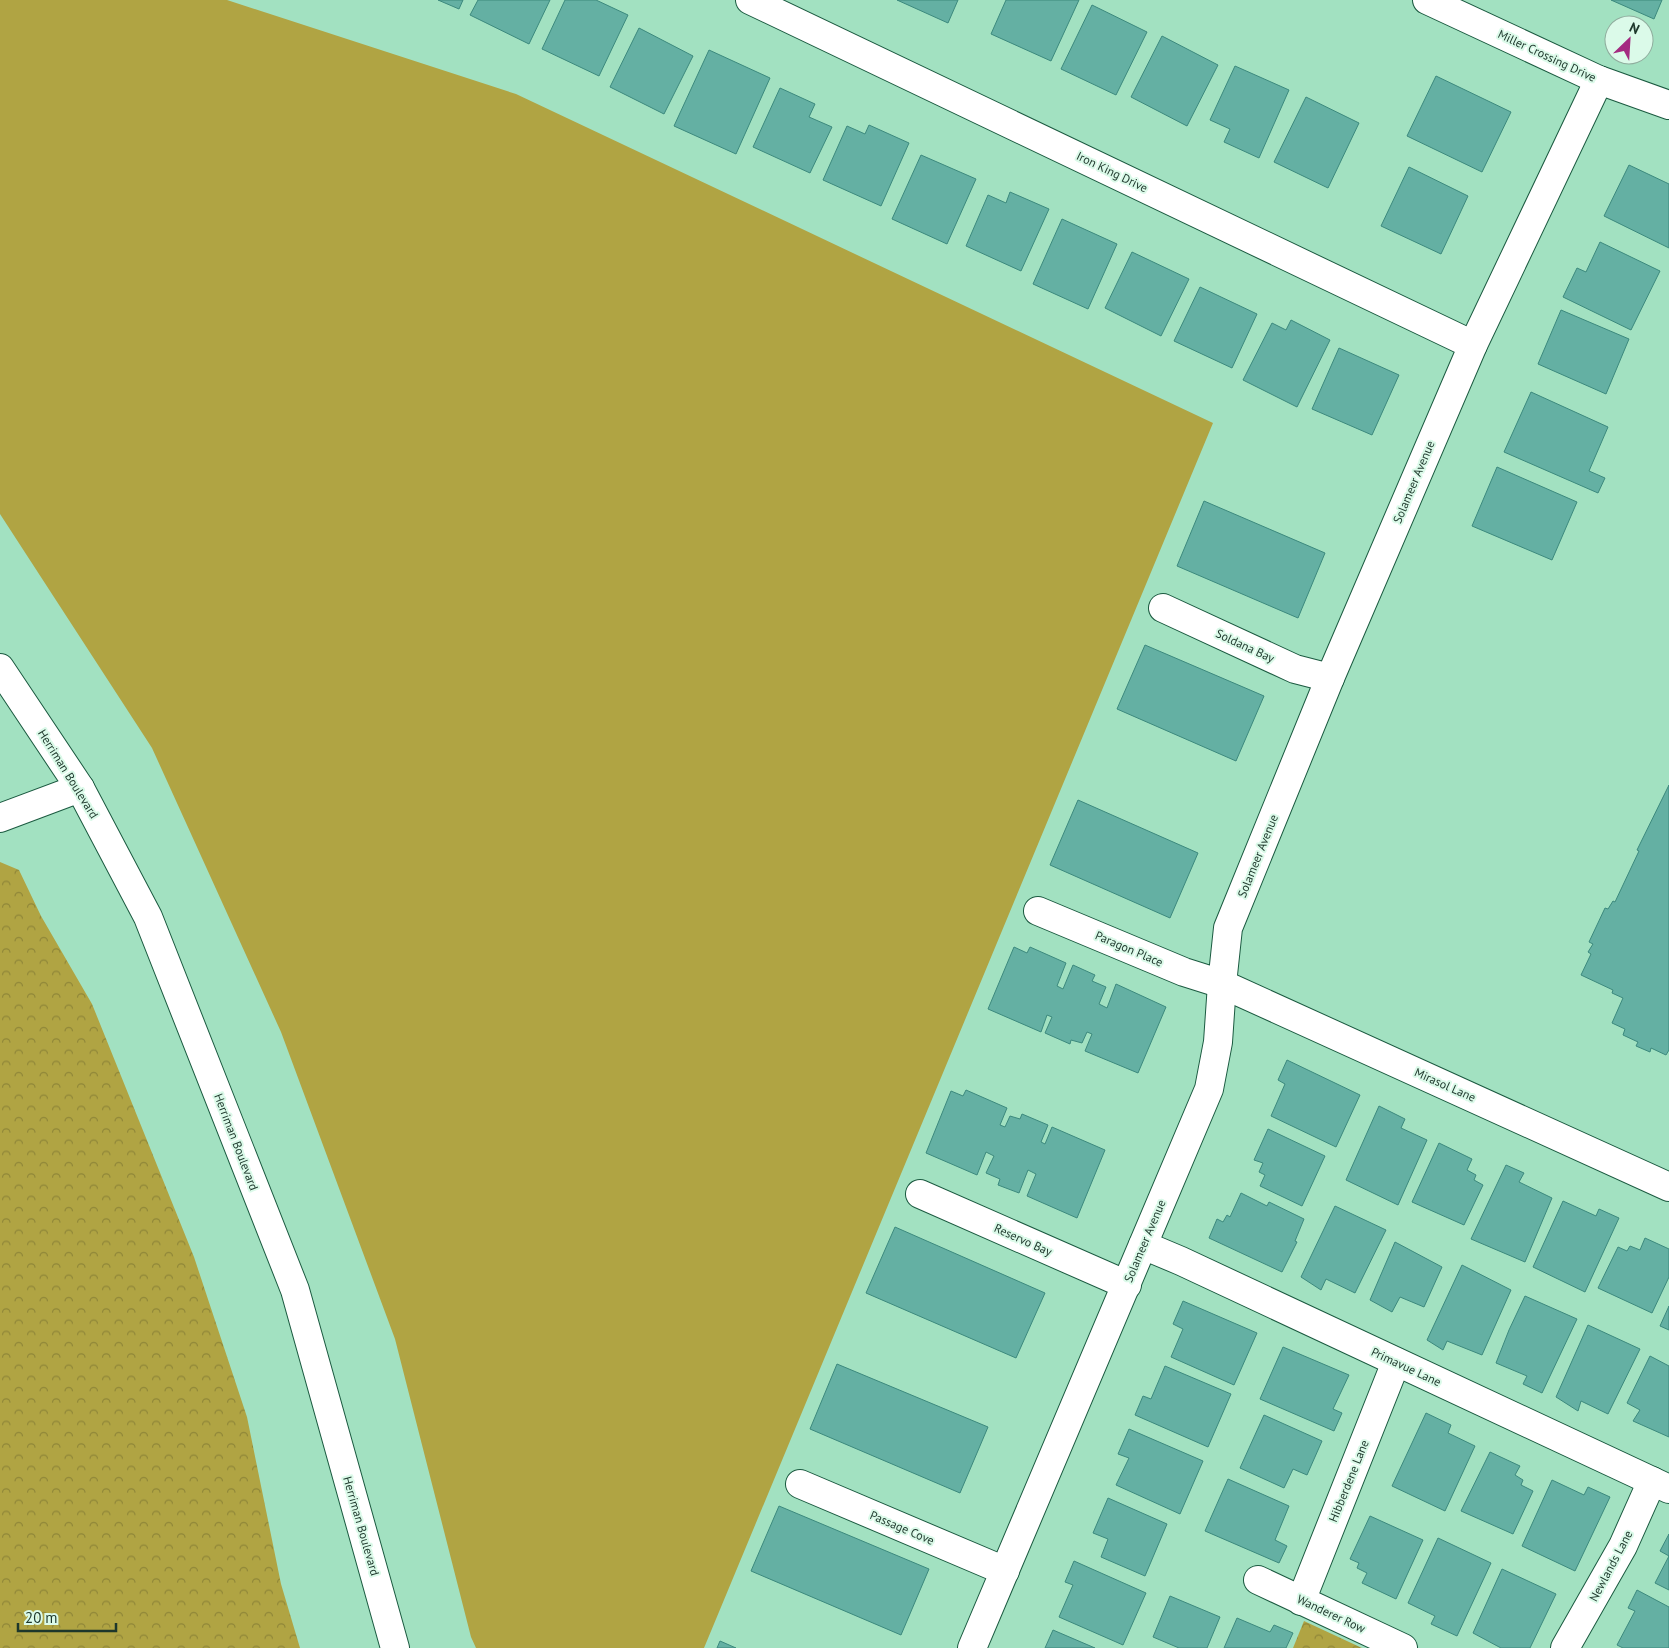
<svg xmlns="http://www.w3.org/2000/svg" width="1669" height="1648" font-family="'PT Sans',sans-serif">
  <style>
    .green { fill: #b0a443 }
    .forest { fill: url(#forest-crowns) }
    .building { fill: #64b0a3; stroke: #3c897d }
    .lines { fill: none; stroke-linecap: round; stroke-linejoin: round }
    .minor-casing { stroke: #1b5a40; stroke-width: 30 }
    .major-casing { stroke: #1b5a40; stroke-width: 30 }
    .minor { stroke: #fff; stroke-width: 28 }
    .major { stroke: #fff; stroke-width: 28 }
    .labels { text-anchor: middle; stroke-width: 4; stroke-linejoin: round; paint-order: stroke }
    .street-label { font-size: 12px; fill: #1d372b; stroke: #dbfae9 }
  </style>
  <defs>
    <pattern id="forest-crowns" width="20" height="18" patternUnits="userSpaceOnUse" patternTransform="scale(1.25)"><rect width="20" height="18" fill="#b0a443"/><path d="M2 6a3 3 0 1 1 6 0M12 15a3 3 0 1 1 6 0" fill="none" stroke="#8f8638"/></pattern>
  </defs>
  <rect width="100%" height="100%" fill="#a2e1c1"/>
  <path class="green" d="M 0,0 L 227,0 L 516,94 L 1213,423 L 704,1648 L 476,1648 L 471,1637 L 395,1339 L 281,1032 L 152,748 L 0,514 Z"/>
  <g class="forest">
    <path d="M 0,862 L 19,870 L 41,916 L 92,1004 L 194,1257 L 247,1417 L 281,1584 L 300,1648 L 0,1648 Z"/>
    <path d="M 1304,1621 L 1362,1648 L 1293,1648 Z"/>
  </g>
  <g class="building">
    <path d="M 438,0 L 463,0 L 459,9 Z"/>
    <path d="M 478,0 L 550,0 L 529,44 L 470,15 Z"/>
    <path d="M 565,0 L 596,0 L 628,15 L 599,76 L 542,49 Z"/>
    <path d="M 897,0 L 958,0 L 948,23 Z"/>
    <path d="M 1006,0 L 1079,0 L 1051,61 L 991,34 Z"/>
    <path d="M 1611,0 L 1662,0 L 1654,19 Z"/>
    <path d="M 1092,5 L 1147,32 L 1116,95 L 1061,69 Z"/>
    <path d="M 639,28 L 693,56 L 664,114 L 610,87 Z"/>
    <path d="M 1162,36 L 1218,65 L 1187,126 L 1131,97 Z"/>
    <path d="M 709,50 L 770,78 L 736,154 L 674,126 Z"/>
    <path d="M 1235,66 L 1289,90 L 1259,158 L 1224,142 L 1230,129 L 1210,120 Z"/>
    <path d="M 1436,76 L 1511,112 L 1482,172 L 1407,136 Z"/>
    <path d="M 780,88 L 815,104 L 809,117 L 832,127 L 810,173 L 753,147 Z"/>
    <path d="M 1306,97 L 1359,123 L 1328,188 L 1274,162 Z"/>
    <path d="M 869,125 L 909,143 L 881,206 L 823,180 L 847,126 L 865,134 Z"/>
    <path d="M 921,155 L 976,179 L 947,244 L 892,219 Z"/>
    <path d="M 1629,165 L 1669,184 L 1669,248 L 1604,216 Z"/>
    <path d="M 1409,167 L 1468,196 L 1441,254 L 1381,226 Z"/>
    <path d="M 1010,192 L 1049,209 L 1021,271 L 966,246 L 988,195 L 1006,203 Z"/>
    <path d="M 1062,219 L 1117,244 L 1088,309 L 1033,284 Z"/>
    <path d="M 1600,242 L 1660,271 L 1631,330 L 1563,297 L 1577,268 L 1586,272 Z"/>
    <path d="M 1132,252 L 1189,279 L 1161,336 L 1105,308 Z"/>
    <path d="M 1200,287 L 1257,314 L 1232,368 L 1174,341 Z"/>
    <path d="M 1561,310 L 1629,339 L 1606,394 L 1538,364 Z"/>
    <path d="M 1291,320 L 1330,340 L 1297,407 L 1243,380 L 1272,323 L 1286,330 Z"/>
    <path d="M 1339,348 L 1399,375 L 1372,435 L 1312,409 Z"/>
    <path d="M 1531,392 L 1608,427 L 1589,471 L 1605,478 L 1598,493 L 1504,452 Z"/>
    <path d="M 1497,467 L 1577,502 L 1552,560 L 1472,526 Z"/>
    <path d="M 1204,501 L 1325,553 L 1298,618 L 1177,566 Z"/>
    <path d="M 1145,645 L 1264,696 L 1236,761 L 1117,709 Z"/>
    <path d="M 1669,785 L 1669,1050 L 1666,1055 L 1651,1048 L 1650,1052 L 1636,1046 L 1638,1042 L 1623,1035 L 1625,1029 L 1612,1023 L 1623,998 L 1612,993 L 1613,990 L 1581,975 L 1591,954 L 1588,952 L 1593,944 L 1589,942 L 1605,908 L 1608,909 L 1613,901 L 1615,902 L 1639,851 L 1637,850 Z"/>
    <path d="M 1078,800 L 1198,853 L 1170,918 L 1050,865 Z"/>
    <path d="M 1014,947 L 1027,953 L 1030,947 L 1066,963 L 1057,986 L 1063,989 L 1073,965 L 1095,975 L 1092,981 L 1106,987 L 1099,1004 L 1107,1008 L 1116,984 L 1166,1007 L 1138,1073 L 1085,1051 L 1092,1034 L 1087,1032 L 1082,1043 L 1071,1040 L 1070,1044 L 1045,1033 L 1052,1017 L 1047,1015 L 1041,1032 L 988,1009 Z"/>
    <path d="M 1287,1060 L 1360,1095 L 1336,1147 L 1271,1116 L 1285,1084 L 1278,1080 Z"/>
    <path d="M 966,1090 L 1007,1108 L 1000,1125 L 1005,1127 L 1010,1116 L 1020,1119 L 1022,1114 L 1048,1125 L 1041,1142 L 1045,1144 L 1052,1127 L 1105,1150 L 1077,1218 L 1027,1196 L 1036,1174 L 1028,1170 L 1019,1193 L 998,1185 L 1000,1179 L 986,1173 L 994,1156 L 986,1152 L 977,1175 L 926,1153 L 951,1091 L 963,1096 Z"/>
    <path d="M 1379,1106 L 1405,1119 L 1401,1128 L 1427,1140 L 1398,1205 L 1346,1180 Z"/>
    <path d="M 1268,1129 L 1325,1156 L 1302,1206 L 1260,1186 L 1265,1175 L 1259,1172 L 1263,1163 L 1254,1160 Z"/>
    <path d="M 1439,1143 L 1472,1159 L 1467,1170 L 1476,1175 L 1474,1180 L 1483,1185 L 1464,1225 L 1412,1202 Z"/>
    <path d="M 1506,1165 L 1524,1173 L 1519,1182 L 1552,1198 L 1525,1262 L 1471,1239 Z"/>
    <path d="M 1241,1193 L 1267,1206 L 1269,1202 L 1304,1219 L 1295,1241 L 1297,1242 L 1282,1272 L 1209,1238 L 1217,1219 L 1223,1222 L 1227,1215 L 1230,1217 Z"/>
    <path d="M 1563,1201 L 1596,1216 L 1599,1209 L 1619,1218 L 1585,1292 L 1533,1267 Z"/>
    <path d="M 1335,1206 L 1386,1230 L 1355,1293 L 1326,1279 L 1321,1290 L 1301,1277 Z"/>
    <path d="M 895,1227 L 1045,1293 L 1016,1358 L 866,1293 Z"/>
    <path d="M 1645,1238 L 1669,1249 L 1669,1277 L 1652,1313 L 1598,1288 L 1618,1247 L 1627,1251 L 1630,1246 L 1640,1250 Z"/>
    <path d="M 1395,1242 L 1442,1267 L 1424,1307 L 1400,1297 L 1392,1312 L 1370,1300 Z"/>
    <path d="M 1462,1265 L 1511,1290 L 1482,1355 L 1447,1341 L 1443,1350 L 1427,1340 Z"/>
    <path d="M 1525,1296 L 1577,1319 L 1542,1393 L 1523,1384 L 1527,1376 L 1496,1363 L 1509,1330 Z"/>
    <path d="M 1183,1301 L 1257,1333 L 1234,1385 L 1171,1357 L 1183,1329 L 1173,1324 Z"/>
    <path d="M 1669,1306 L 1669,1330 L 1660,1326 Z"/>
    <path d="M 1588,1325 L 1640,1349 L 1608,1414 L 1581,1401 L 1578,1411 L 1556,1397 Z"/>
    <path d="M 1283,1347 L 1349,1375 L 1333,1409 L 1342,1413 L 1334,1431 L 1260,1399 Z"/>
    <path d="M 1650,1356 L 1669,1366 L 1669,1437 L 1633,1421 L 1640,1410 L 1627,1403 Z"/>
    <path d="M 837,1364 L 988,1427 L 960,1493 L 810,1429 Z"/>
    <path d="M 1165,1366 L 1231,1394 L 1208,1447 L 1135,1415 L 1143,1396 L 1151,1399 Z"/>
    <path d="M 1426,1413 L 1451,1425 L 1448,1433 L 1475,1446 L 1445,1511 L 1392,1486 Z"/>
    <path d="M 1264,1415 L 1322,1441 L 1307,1475 L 1293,1469 L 1284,1488 L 1240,1468 Z"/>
    <path d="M 1129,1429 L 1203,1461 L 1180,1514 L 1116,1485 L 1129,1458 L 1118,1454 Z"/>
    <path d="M 1490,1452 L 1520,1466 L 1515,1475 L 1523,1480 L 1521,1485 L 1533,1491 L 1513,1534 L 1461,1511 Z"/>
    <path d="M 1228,1479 L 1289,1506 L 1275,1540 L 1287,1546 L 1279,1563 L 1205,1531 Z"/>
    <path d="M 1552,1480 L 1584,1495 L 1588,1487 L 1610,1497 L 1575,1571 L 1522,1546 Z"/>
    <path d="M 1108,1498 L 1167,1524 L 1145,1576 L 1101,1557 L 1108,1539 L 1093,1533 Z"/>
    <path d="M 779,1506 L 929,1569 L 901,1635 L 751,1571 Z"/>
    <path d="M 1370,1516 L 1423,1540 L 1396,1599 L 1362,1583 L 1367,1573 L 1357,1568 L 1359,1563 L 1350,1559 Z"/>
    <path d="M 1669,1534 L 1669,1590 L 1655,1583 L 1669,1556 L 1660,1551 Z"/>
    <path d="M 1438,1538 L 1491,1563 L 1457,1636 L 1431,1624 L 1435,1616 L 1408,1603 Z"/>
    <path d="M 1074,1561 L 1146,1593 L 1123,1645 L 1059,1617 L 1073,1585 L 1065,1582 Z"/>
    <path d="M 1502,1569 L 1556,1594 L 1530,1648 L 1501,1648 L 1473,1633 Z"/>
    <path d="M 1637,1590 L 1669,1607 L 1669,1648 L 1623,1648 L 1617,1645 L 1635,1611 L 1628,1608 Z"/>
    <path d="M 1170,1596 L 1220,1617 L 1207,1648 L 1179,1648 L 1153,1637 Z"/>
    <path d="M 1237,1618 L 1270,1632 L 1274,1625 L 1293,1633 L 1286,1648 L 1224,1648 Z"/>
    <path d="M 1053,1630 L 1095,1648 L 1045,1648 Z"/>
    <path d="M 720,1641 L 736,1648 L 717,1648 Z"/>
  </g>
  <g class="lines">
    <g class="minor-casing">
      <g id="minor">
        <path d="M 750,0 L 1473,345"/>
        <path d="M 1427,0 L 1599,80 L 1669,105"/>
        <path d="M 1163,608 L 1295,669 L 1330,678"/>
        <path d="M 0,818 L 80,788"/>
        <path d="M 1038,911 L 1184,972 L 1222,984 L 1669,1187"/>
        <path d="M 920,1194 L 1127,1285"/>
        <path d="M 1143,1245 L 1181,1261 L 1669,1489"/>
        <path d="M 800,1484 L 1005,1571"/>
        <path d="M 1258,1580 L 1403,1648"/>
        <path d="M 1301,1601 L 1396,1362"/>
        <path d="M 972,1648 L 1209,1089 L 1218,1042 L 1222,984 L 1228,928 L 1330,678 L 1473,345 L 1599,80"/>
        <path d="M 1565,1648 L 1623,1546 L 1652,1481"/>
      </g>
    </g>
    <g class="major-casing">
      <path id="major" d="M 0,668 L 80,788 L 148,917 L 295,1290 L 395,1648"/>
    </g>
    <use href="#minor" class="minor"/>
    <use href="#major" class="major"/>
  </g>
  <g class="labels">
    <g class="street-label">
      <text transform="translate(1547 56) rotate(25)" y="4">Miller Crossing Drive</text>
      <text transform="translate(1112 172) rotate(26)" y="4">Iron King Drive</text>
      <text transform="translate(1414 482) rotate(-67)" y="4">Solameer Avenue</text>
      <text transform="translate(1245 646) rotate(25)" y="4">Soldana Bay</text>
      <text transform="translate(68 774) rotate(58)" y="4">Herriman Boulevard</text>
      <text transform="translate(1258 856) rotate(-68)" y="4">Solameer Avenue</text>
      <text transform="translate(1129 949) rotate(23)" y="4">Paragon Place</text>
      <text transform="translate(1445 1085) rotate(24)" y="4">Mirasol Lane</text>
      <text transform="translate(236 1142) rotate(69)" y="4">Herriman Boulevard</text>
      <text transform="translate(1023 1240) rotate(24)" y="4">Reservo Bay</text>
      <text transform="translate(1145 1241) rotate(-67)" y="4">Solameer Avenue</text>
      <text transform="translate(1406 1367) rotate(25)" y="4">Primavue Lane</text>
      <text transform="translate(1349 1481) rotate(-68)" y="4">Hibberdene Lane</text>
      <text transform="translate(361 1526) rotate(74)" y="4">Herriman Boulevard</text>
      <text transform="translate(902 1528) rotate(23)" y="4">Passage Cove</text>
      <text transform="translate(1611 1566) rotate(-62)" y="4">Newlands Lane</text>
      <text transform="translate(1331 1614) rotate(25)" y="4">Wanderer Row</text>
    </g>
  </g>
  <g transform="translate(1629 40) rotate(25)"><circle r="24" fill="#dbfae9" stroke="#8fac9d"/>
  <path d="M0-4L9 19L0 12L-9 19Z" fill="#a42b81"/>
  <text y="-8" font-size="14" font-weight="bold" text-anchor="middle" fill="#1d372b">N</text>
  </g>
  <path d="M18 1623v8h98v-8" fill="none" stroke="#1d372b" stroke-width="2.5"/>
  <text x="25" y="1623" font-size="15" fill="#1d372b" stroke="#dbfae9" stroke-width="4" paint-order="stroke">20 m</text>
</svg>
